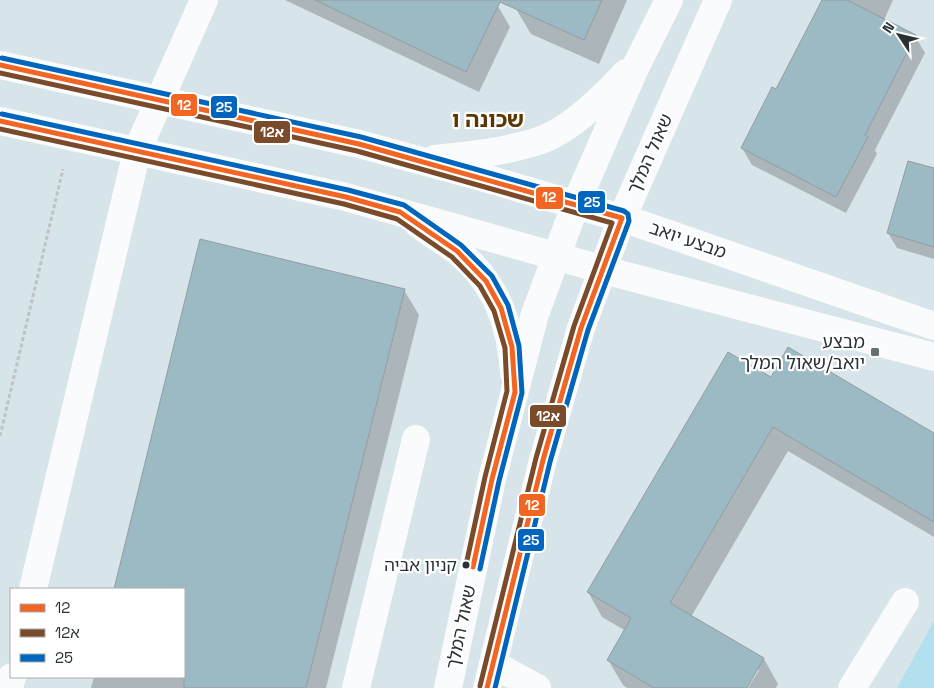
<svg xmlns="http://www.w3.org/2000/svg" width="934" height="688" font-family="'Space Grotesk','Noto Sans Hebrew',sans-serif">
  <style>
    .green { fill: #b3e0ee }
    .shadow { fill: #0003 }
    .building { fill: #9cbac3; stroke: #939da1 }
    .lines { fill: none; stroke-linecap: round; stroke-linejoin: round }
    .path { stroke: #bfc3c5; stroke-width: 3; stroke-dasharray: 4 2.5; stroke-linecap: butt }
    .minor { stroke: #f9fbfc; stroke-width: 28 }
    .bus-1-casing { stroke: #fff; stroke-width: 9 }
    .bus-2-casing { stroke: #fff; stroke-width: 9 }
    .bus-3-casing { stroke: #fff; stroke-width: 9 }
    .bus-1 { stroke: #f26522; stroke-width: 5 }
    .bus-2 { stroke: #7a4b2a; stroke-width: 5 }
    .bus-3 { stroke: #0065bd; stroke-width: 5 }
    .poi-dot { fill: #657074; stroke: #fff; stroke-width: 2 }
    .bus-dot { fill: #283235; stroke: #fff; stroke-width: 2 }
    .labels { text-anchor: middle; stroke-width: 4.5; stroke-linejoin: round; paint-order: stroke }
    .bus-label { font-size: 17px; fill: #283235; stroke: #fff; text-anchor: end }
    .street-label { font-size: 18px; fill: #283235; stroke: #fff }
    .poi-label { font-size: 18px; fill: #283235; stroke: #fff; text-anchor: end }
    .district-label { font-size: 22px; font-weight: bold; fill: #5a3700; stroke: #fff }
    .line-badge { stroke: #fff; stroke-width: 2 }
    .badge-label { font-size: 14px; text-anchor: middle; font-weight: bold; fill: #fff }
  </style>
  <rect width="100%" height="100%" fill="#d7e4e9"/>
  <path class="green" d="M 934,621 L 934,688 L 897,688 Z"/>
  <g class="shadow">
    <path d="M 285,0 L 485,0 L 498,6 L 510,27 L 479,92 Z"/>
    <path d="M 520,0 L 627,0 L 599,64 L 531,34 L 516,9 Z"/>
    <path d="M 824,0 L 893,0 L 884,20 L 915,36 L 925,53 L 875,150 L 877,154 L 846,213 L 752,165 L 742,148 L 777,91 Z"/>
    <path d="M 934,170 L 934,259 L 897,248 L 888,233 Z"/>
    <path d="M 201,241 L 404,290 L 419,315 L 326,688 L 91,688 L 94,677 L 184,677 L 184,589 L 116,589 Z"/>
    <path d="M 771,379 L 934,434 L 934,537 L 788,451 L 691,617 L 764,659 L 778,684 L 776,688 L 748,688 L 759,670 L 756,670 L 745,688 L 627,688 L 623,685 L 608,660 L 626,631 L 602,617 L 588,592 Z"/>
  </g>
  <g class="building">
    <path d="M 315,0 L 602,0 L 584,40 L 500,2 L 466,72 Z"/>
    <path d="M 822,0 L 847,0 L 916,35 L 865,135 L 868,137 L 836,197 L 741,148 L 772,87 L 776,89 Z"/>
    <path d="M 908,161 L 934,168 L 934,247 L 887,233 Z"/>
    <path d="M 200,239 L 405,289 L 306,688 L 184,688 L 184,589 L 114,589 Z"/>
    <path d="M 788,347 L 934,433 L 934,522 L 773,427 L 670,603 L 764,658 L 747,688 L 654,688 L 607,660 L 631,618 L 587,592 L 728,352 L 771,377 Z"/>
  </g>
  <g class="lines">
    <path class="path" d="M 0,436 L 63,169"/>
    <g class="minor">
      <path d="M 0,65 L 359,144 L 481,177 L 634,222 L 934,326"/>
      <path d="M 0,121 L 346,197 L 619,274 L 934,357"/>
      <path d="M 435,159 C 470,155 505,152 538,141 C 568,132 605,96 626,73"/>
      <path d="M 418,224 C 430,233 444,241 456,250 C 496,282 511,324 514,373"/>
      <path d="M 33,589 L 137,151 L 204,0"/>
      <path d="M 493,664 L 537,688"/>
      <path d="M 9,688 L 12,677"/>
      <path d="M 356,688 L 416,439"/>
      <path d="M 448,688 L 492,479 L 535,314 L 575,206 L 635,68 L 669,0"/>
      <path d="M 487,688 L 543,460 L 581,328 L 622,218 L 718,0"/>
      <path d="M 852,688 L 905,602"/>
    </g>
    <g class="bus-1-casing">
      <g id="bus-1">
        <path d="M 0,65 L 359,144 L 622,218 L 581,328 L 543,460 L 487,688"/>
        <path d="M 0,121 L 346,197 L 400,212 L 457,251 L 486,281 L 501,308 L 512,347 L 515,392 L 492,479 L 473,567"/>
      </g>
    </g>
    <g class="bus-2-casing">
      <g id="bus-2">
        <path d="M 0,73 L 357,151 L 612,223 L 574,326 L 536,458 L 480,686"/>
        <path d="M 0,129 L 344,204 L 397,219 L 452,257 L 480,286 L 494,311 L 505,348 L 507,391 L 485,477 L 466,565"/>
      </g>
    </g>
    <g class="bus-3-casing">
      <g id="bus-3">
        <path d="M 2,58 L 361,137 L 624,211 L 628,214 L 629,221 L 588,330 L 550,462 L 495,688"/>
        <path d="M 2,114 L 348,190 L 404,205 L 461,245 L 492,276 L 508,305 L 519,346 L 522,393 L 499,481 L 480,569"/>
      </g>
    </g>
    <use href="#bus-1" class="bus-1"/>
    <use href="#bus-2" class="bus-2"/>
    <use href="#bus-3" class="bus-3"/>
  </g>
  <rect class="poi-dot" x="870" y="347" width="10" height="10" rx="2.5"/>
  <circle class="bus-dot" cx="466" cy="565" r="4.5"/>
  <g class="labels">
    <g class="bus-label">
      <text x="457" y="571">קניון אביה</text>
    </g>
    <g class="street-label">
      <text transform="translate(650 154) rotate(-66)" y="6">שאול המלך</text>
      <text transform="translate(688 240) rotate(19)" y="6">מבצע יואב</text>
      <text transform="translate(461 627) rotate(-78)" y="6">שאול המלך</text>
    </g>
    <g class="poi-label">
      <text x="865" y="348">מבצע<tspan x="865" dy="21">יואב/שאול המלך</tspan></text>
    </g>
    <g class="district-label">
      <text x="488" y="127">שכונה ו</text>
    </g>
  </g>
  <g class="line-badge">
    <rect x="170" y="93" width="28" height="24" rx="5" fill="#f26522"/>
    <rect x="210" y="95" width="28" height="24" rx="5" fill="#0065bd"/>
    <rect x="253" y="120" width="38" height="24" rx="5" fill="#7a4b2a"/>
    <rect x="535" y="186" width="29" height="24" rx="5" fill="#f26522"/>
    <rect x="577" y="190" width="29" height="24" rx="5" fill="#0065bd"/>
    <rect x="529" y="404" width="38" height="24" rx="5" fill="#7a4b2a"/>
    <rect x="518" y="493" width="28" height="24" rx="5" fill="#f26522"/>
    <rect x="517" y="528" width="28" height="24" rx="5" fill="#0065bd"/>
  </g>
  <g class="badge-label">
    <text x="184" y="110">12</text>
    <text x="224" y="112">25</text>
    <text x="272" y="137">12א</text>
    <text x="549" y="202">12</text>
    <text x="592" y="207">25</text>
    <text x="548" y="421">12א</text>
    <text x="532" y="510">12</text>
    <text x="531" y="545">25</text>
  </g>
  <rect x="10" y="588" width="175" height="90" fill="#ffffff" stroke="#a9adae"/>
  <rect x="20" y="604" width="25" height="8" fill="#f26522" stroke="#a9adae"/>
  <text x="55" y="613" font-size="15" fill="#283235">12</text>
  <rect x="20" y="629" width="25" height="8" fill="#7a4b2a" stroke="#a9adae"/>
  <text x="55" y="638" font-size="15" fill="#283235">12א</text>
  <rect x="20" y="654" width="25" height="8" fill="#0065bd" stroke="#a9adae"/>
  <text x="55" y="663" font-size="15" fill="#283235">25</text>
  <g transform="translate(899 35) rotate(305)" stroke="#ffffff" stroke-width="4" paint-order="stroke">
  <path d="M0-4L9 19L0 12L-9 19Z" fill="#283235"/>
  <text y="-8" font-size="14" font-weight="bold" text-anchor="middle" fill="#283235">N</text>
  </g>
</svg>
